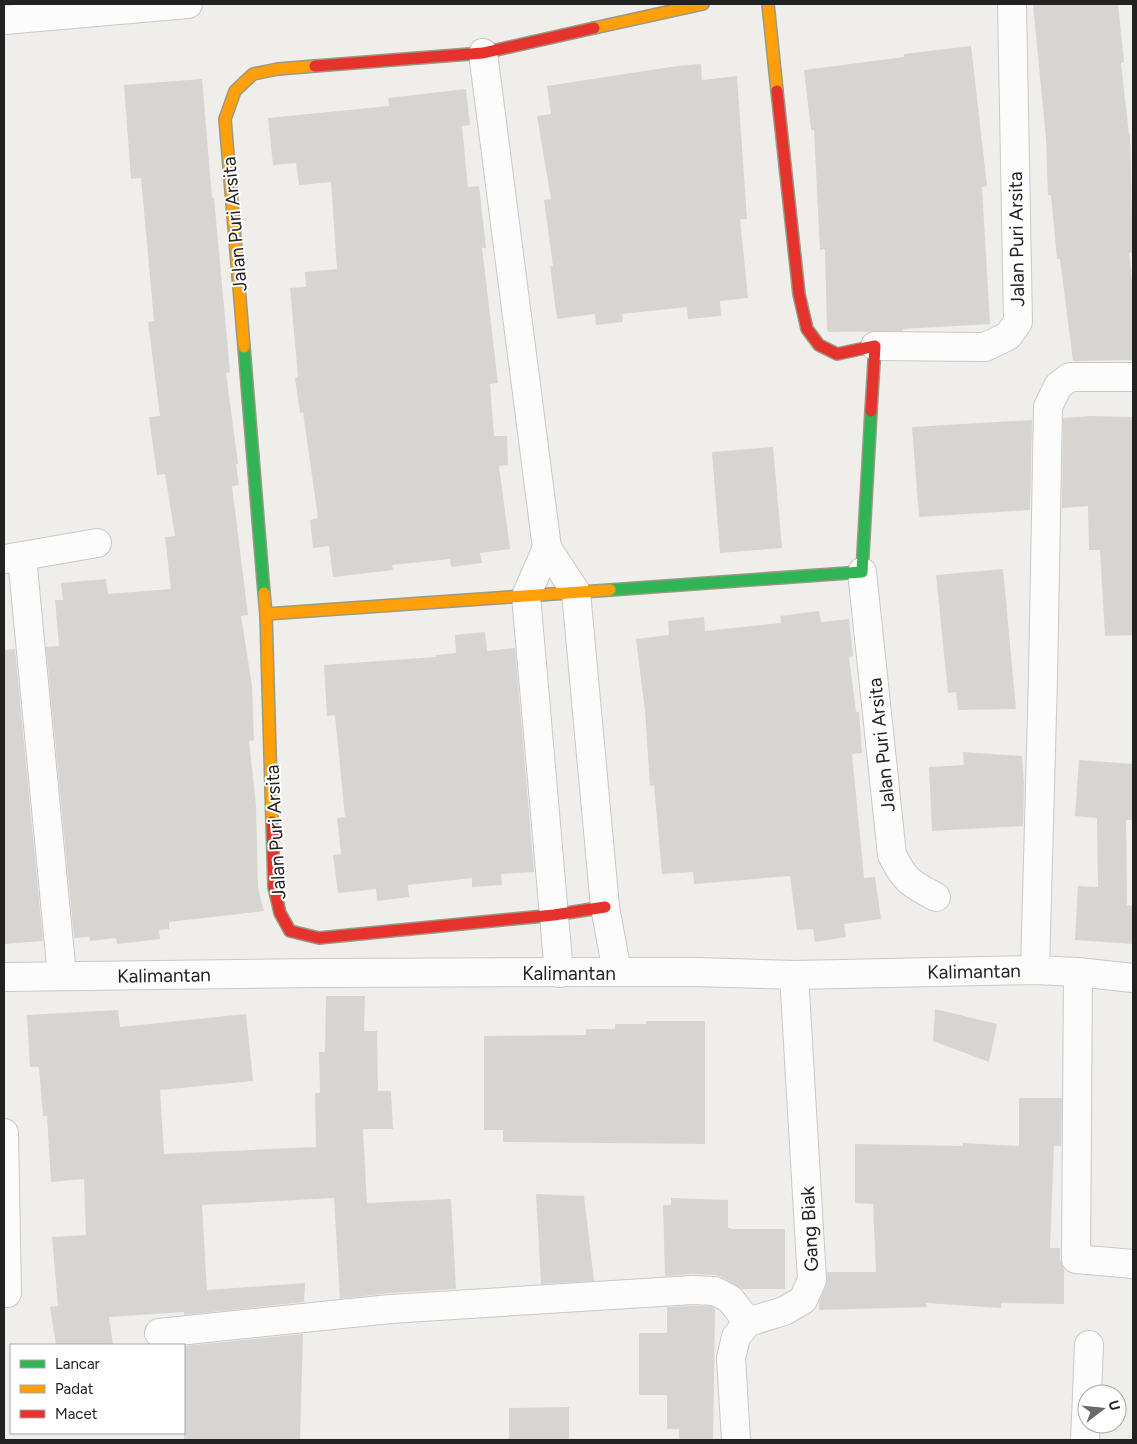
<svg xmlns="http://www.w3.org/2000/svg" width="1137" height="1444" font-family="Figtree,sans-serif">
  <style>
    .building { fill: #d7d4d2 }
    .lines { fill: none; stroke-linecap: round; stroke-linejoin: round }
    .street-casing { stroke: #c9c8c7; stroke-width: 30 }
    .fast-casing { stroke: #999a82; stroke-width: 14 }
    .slow-casing { stroke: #999a82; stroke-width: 14 }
    .jam-casing { stroke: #999a82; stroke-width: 14 }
    .street { stroke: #fdfcfc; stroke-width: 28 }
    .fast { stroke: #30b455; stroke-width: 11 }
    .slow { stroke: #ff9f0a; stroke-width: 11 }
    .jam { stroke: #e5322d; stroke-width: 11 }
    .labels { text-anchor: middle; stroke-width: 4; stroke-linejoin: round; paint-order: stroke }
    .street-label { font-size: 19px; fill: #222; stroke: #fff }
  </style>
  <rect width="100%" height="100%" fill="#f0eeeb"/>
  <g class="building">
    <path d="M 1033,4 L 1118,4 L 1124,62 L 1121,63 L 1129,134 L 1130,134 L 1133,252 L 1129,253 L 1133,289 L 1133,360 L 1073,361 L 1060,259 L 1057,259 L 1051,195 L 1048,195 L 1046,139 Z"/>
    <path d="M 971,46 L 987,186 L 982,187 L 990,324 L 903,329 L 903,331 L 829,332 L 827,330 L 825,249 L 820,250 L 814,130 L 811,130 L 804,70 L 904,57 L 904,54 Z"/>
    <path d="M 701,64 L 702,80 L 737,76 L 747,219 L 740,219 L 748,298 L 720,301 L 721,316 L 688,319 L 687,307 L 622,314 L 623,322 L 596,325 L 595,314 L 557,319 L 550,266 L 553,266 L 544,200 L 551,199 L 537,116 L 551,114 L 547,86 L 677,66 Z"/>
    <path d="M 202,79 L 212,198 L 214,198 L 230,372 L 226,373 L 238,464 L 236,464 L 239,485 L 232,486 L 248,615 L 241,616 L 252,686 L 254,740 L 249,741 L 256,805 L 258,888 L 264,911 L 169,922 L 169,929 L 159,930 L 160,939 L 117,944 L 116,938 L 90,941 L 90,937 L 74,938 L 46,647 L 59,646 L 55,600 L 63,600 L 61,583 L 106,579 L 108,594 L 171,589 L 165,537 L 175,536 L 165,474 L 157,475 L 149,417 L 160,416 L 148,322 L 154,321 L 141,178 L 131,179 L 124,85 Z"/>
    <path d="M 466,89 L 470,125 L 462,126 L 468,187 L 479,186 L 486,248 L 482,248 L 498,383 L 490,384 L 494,436 L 507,436 L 508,465 L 499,466 L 510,549 L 480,553 L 482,563 L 451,567 L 450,559 L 392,565 L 393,570 L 333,577 L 329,546 L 313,548 L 310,520 L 318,518 L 303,412 L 300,413 L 295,378 L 298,377 L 290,288 L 306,287 L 305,272 L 337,269 L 331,182 L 299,185 L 296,163 L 273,165 L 268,118 L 389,106 L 388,98 Z"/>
    <path d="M 1091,416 L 1133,417 L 1133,635 L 1105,636 L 1100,550 L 1089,550 L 1088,506 L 1062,508 L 1063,418 Z"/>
    <path d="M 1032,420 L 1030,510 L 919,517 L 912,427 Z"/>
    <path d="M 773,447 L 782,548 L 720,553 L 712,452 Z"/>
    <path d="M 1003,569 L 1016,709 L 958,710 L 956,692 L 948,693 L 936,575 Z"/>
    <path d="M 819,611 L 821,622 L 849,619 L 853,656 L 849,657 L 856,712 L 859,712 L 862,753 L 852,754 L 864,878 L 875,877 L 881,919 L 844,924 L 846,937 L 815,942 L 813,929 L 797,930 L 790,876 L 694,884 L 693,872 L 662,874 L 654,785 L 650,786 L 645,711 L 636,639 L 669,635 L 668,621 L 704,617 L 705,631 L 781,623 L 780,616 Z"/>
    <path d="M 485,632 L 487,651 L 515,648 L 534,872 L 501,874 L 502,885 L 472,887 L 472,878 L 408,885 L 409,897 L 377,901 L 376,889 L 338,893 L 333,855 L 341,854 L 337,818 L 345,817 L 335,715 L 327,716 L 324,665 L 436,657 L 436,655 L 456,653 L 455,635 Z"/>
    <path d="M 15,649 L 43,941 L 4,944 L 4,650 Z"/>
    <path d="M 963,752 L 1022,756 L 1024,784 L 1023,826 L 932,831 L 929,767 L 964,765 Z"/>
    <path d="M 1079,760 L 1133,764 L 1133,820 L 1126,820 L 1127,905 L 1133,906 L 1133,944 L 1075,940 L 1078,886 L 1098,887 L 1097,818 L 1075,816 Z"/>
    <path d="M 326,996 L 365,996 L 364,1031 L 377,1031 L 378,1091 L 391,1091 L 393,1129 L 363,1129 L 367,1203 L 451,1199 L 456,1289 L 389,1293 L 340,1299 L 334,1198 L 202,1205 L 207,1290 L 305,1283 L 304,1302 L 184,1315 L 184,1312 L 109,1317 L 113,1345 L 56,1345 L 50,1307 L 58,1306 L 52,1237 L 86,1235 L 84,1179 L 51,1182 L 47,1116 L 43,1116 L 39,1067 L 30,1067 L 27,1015 L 118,1010 L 120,1027 L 246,1014 L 253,1081 L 160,1090 L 164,1154 L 316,1147 L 315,1093 L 320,1093 L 319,1052 L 325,1052 Z"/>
    <path d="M 935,1009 L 997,1024 L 989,1062 L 933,1041 Z"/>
    <path d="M 646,1021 L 705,1021 L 705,1144 L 503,1142 L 503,1130 L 484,1130 L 484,1036 L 586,1035 L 586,1029 L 615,1029 L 615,1024 L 646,1024 Z"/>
    <path d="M 1019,1098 L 1062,1098 L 1061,1146 L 1054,1146 L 1050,1248 L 1060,1248 L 1060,1259 L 1064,1269 L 1064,1304 L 1001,1303 L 1001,1308 L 926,1303 L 927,1307 L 819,1310 L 819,1302 L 826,1286 L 827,1272 L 876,1272 L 873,1204 L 855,1203 L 855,1144 L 963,1146 L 963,1143 L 1019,1146 Z"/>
    <path d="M 536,1194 L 584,1196 L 594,1281 L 541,1284 Z"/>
    <path d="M 671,1198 L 728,1200 L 728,1228 L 731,1228 L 731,1229 L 785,1229 L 785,1289 L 742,1289 L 722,1277 L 716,1275 L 691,1274 L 665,1276 L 663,1205 L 671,1205 Z"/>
    <path d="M 692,1306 L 711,1306 L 715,1309 L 713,1440 L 679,1440 L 679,1429 L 667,1429 L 667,1395 L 639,1395 L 639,1333 L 667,1333 L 667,1307 Z"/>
    <path d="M 303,1334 L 300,1440 L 184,1440 L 184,1346 Z"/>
    <path d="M 569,1407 L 569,1440 L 509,1440 L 509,1408 Z"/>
  </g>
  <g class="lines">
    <g class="street-casing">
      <g id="street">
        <path d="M 4,20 L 188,4"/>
        <path d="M 483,53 L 547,548 L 576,592 L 605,907 L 617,972"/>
        <path d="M 875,346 L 985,347 L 1008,336 L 1018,322 L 1012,4"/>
        <path d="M 547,548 L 526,596 L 559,973"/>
        <path d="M 22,557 L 62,976"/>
        <path d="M 5,559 L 97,543"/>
        <path d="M 862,572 L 892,855 C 905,881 910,883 936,897"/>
        <path d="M 1035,970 L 1043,677 L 1048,407 L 1058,386 L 1070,377 L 1133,377"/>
        <path d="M 1078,972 L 1076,1259 L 1133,1264"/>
        <path d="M 4,977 L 321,973 L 617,972 L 694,972 L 794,975 L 1035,970 L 1078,972 L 1133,978"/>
        <path d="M 4,1133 L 7,1293"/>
        <path d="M 159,1333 L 390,1309 L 692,1290 L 715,1291 L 730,1299 L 748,1322"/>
        <path d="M 1087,1394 L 1089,1345"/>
        <path d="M 736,1440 L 731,1358 L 736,1337 L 748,1322 L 784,1311 L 803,1300 L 812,1280 L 794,975"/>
        <path d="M 1085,1440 L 1087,1396"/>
      </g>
    </g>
    <g class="fast-casing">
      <g id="fast">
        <path d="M 244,347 L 264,593"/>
        <path d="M 610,590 L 862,572 L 871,411"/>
      </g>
    </g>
    <g class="slow-casing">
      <g id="slow">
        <path d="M 768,4 L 777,91"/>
        <path d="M 594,28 L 703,4"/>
        <path d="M 244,347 L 225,119 L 235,91 L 253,74 L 278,69 L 315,66"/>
        <path d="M 264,593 L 266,614 L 272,822"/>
        <path d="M 266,614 L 610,590"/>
      </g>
    </g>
    <g class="jam-casing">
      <g id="jam">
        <path d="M 315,66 L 483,53 L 594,28"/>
        <path d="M 777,91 L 799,294 L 807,329 L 819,345 L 837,354 L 875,346 L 871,411"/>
        <path d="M 272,822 L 274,887 L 280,913 L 290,931 L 319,938 L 554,915 L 605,907"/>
      </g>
    </g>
    <use href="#street" class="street"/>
    <use href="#fast" class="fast"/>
    <use href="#slow" class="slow"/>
    <use href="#jam" class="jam"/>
  </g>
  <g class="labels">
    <g class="street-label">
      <text transform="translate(234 224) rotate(-95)" y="7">Jalan Puri Arsita</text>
      <text transform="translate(1016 239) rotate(-91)" y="7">Jalan Puri Arsita</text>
      <text transform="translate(881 745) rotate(-96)" y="7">Jalan Puri Arsita</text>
      <text transform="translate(275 832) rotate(-93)" y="7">Jalan Puri Arsita</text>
      <text transform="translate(974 971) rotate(-1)" y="7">Kalimantan</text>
      <text x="569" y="980">Kalimantan</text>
      <text transform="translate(164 975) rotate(-1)" y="7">Kalimantan</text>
      <text transform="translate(809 1229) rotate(-93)" y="7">Gang Biak</text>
    </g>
  </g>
  <rect width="1137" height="1444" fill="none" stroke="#222222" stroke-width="10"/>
  <rect x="10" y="1344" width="175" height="90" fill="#ffffff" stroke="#a7a7a7"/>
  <rect x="20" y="1360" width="25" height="8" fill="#30b455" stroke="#a7a7a7"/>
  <text x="55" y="1369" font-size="15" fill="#222222">Lancar</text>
  <rect x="20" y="1385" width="25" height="8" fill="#ff9f0a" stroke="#a7a7a7"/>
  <text x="55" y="1394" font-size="15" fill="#222222">Padat</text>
  <rect x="20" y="1410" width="25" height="8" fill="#e5322d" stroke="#a7a7a7"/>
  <text x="55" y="1419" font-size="15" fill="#222222">Macet</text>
  <g transform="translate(1102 1409) rotate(74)"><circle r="24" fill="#ffffff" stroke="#a7a7a7"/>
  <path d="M0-4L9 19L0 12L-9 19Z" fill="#6a6968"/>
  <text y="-8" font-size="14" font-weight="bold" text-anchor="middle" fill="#222222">U</text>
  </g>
</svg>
